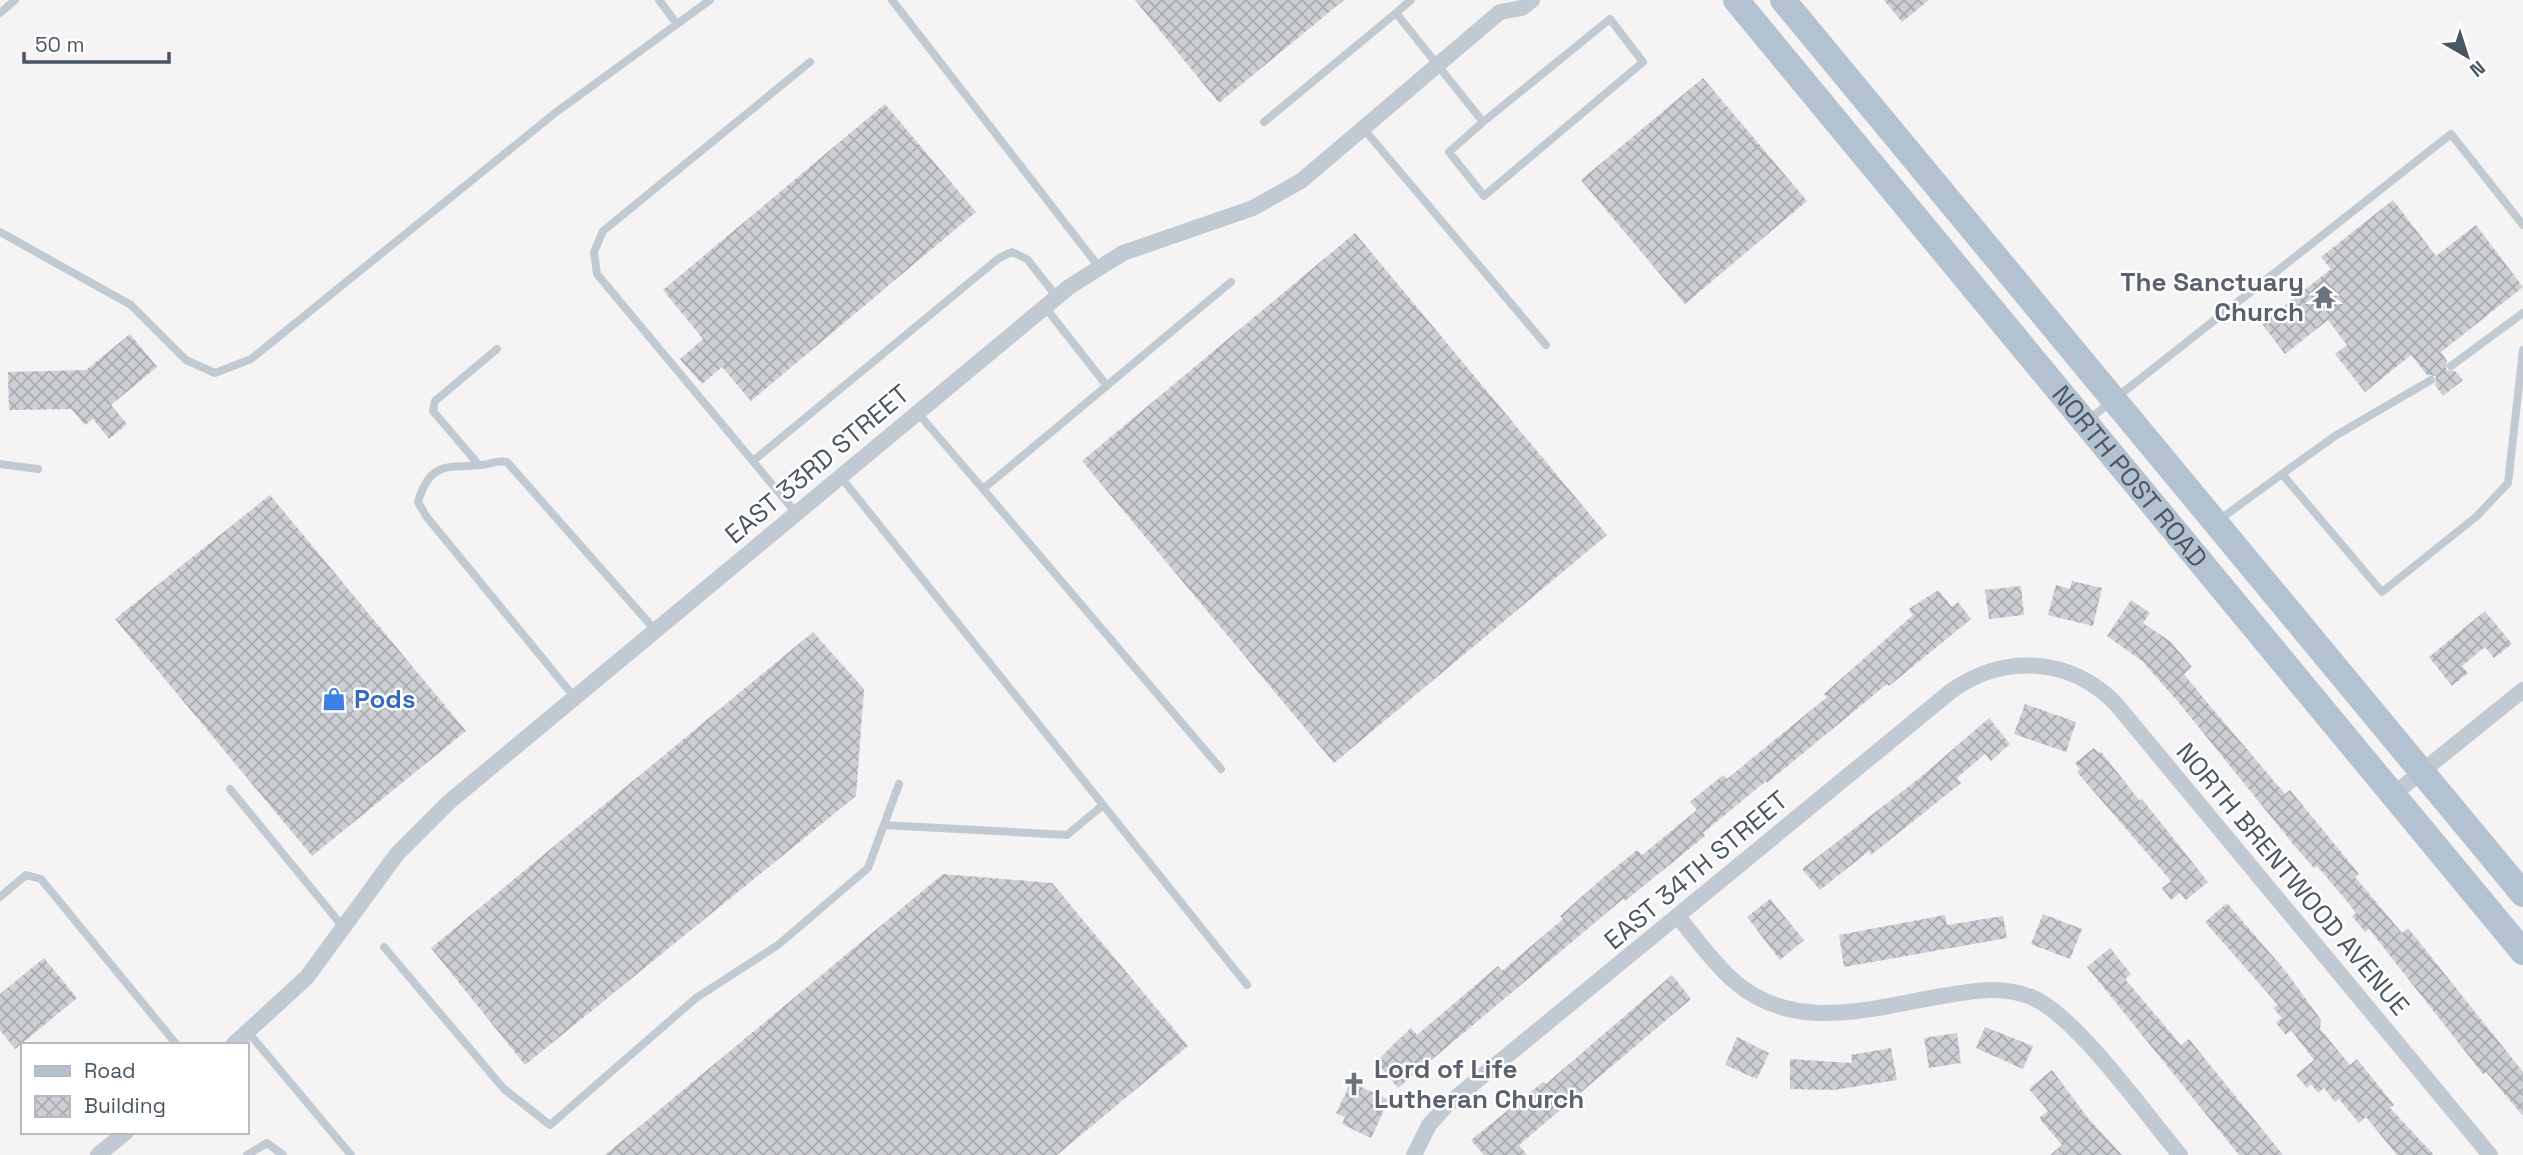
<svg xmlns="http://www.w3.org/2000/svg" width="2523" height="1155" viewBox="0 0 2523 1155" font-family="'Space Grotesk',sans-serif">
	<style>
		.building { fill: url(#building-cross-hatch) }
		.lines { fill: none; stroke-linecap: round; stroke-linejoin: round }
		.service { stroke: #c1cad2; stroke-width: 8 }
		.minor { stroke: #c1cad2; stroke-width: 16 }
		.primary { stroke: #b3c2d1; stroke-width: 26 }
		.labels { text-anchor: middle; stroke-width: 5; stroke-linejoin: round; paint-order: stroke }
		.worship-label { font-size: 26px; font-weight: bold; fill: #5b616d; stroke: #fff; text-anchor: end }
		.street-label { font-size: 26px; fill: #4a5661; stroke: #fff }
		.shop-label { font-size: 26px; font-weight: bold; fill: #366cbe; stroke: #fff; text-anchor: start }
	</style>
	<defs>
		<pattern id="building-cross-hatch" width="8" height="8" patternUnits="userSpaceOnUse" patternTransform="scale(1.75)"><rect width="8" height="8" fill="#cdcfd5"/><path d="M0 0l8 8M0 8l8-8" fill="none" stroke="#a8abb0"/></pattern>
	</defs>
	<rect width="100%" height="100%" fill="#f5f3f3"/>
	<!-- building -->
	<path class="building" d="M1135 0H1344L1219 103Z
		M1884 0H1929L1902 22Z
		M1703 78 1807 201 1685 304 1581 180Z
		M885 104 976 212 751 401 722 367 702 384 680 359 703 339 663 290Z
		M2393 200 2436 256 2476 225 2523 287 2441 352 2447 361 2446 370 2455 371 2463 380 2443 396 2435 385 2436 376 2427 375 2411 355 2365 392 2335 354 2347 345 2328 320 2285 354 2262 324 2331 269 2321 257Z
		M1355 233 1607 535 1334 763 1082 461Z
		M130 334 157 367 111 405 127 424 109 439 93 419 85 425 71 409 9 410 8 372 86 370Z
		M270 495 466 731 312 856 115 619Z
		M2072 581 2102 588 2093 626 2048 615 2056 585 2070 589Z
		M2021 586 2024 615 1989 619 1985 590Z
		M1938 590 1952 607 1958 602 1971 619 1889 686 1887 684 1767 783 1766 781 1703 833 1705 836 1625 901 1623 899 1398 1088 1376 1062 1395 1043 1411 1028 1417 1035 1498 966 1502 971 1563 919 1560 916 1605 876 1637 850 1642 855 1697 810 1690 802 1723 775 1727 779 1827 697 1824 694 1913 615 1909 609Z
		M2131 600 2150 613 2143 623 2171 642 2192 667 2184 674 2205 700 2285 794 2290 790 2359 874 2355 877 2402 933 2408 928 2523 1072V1116L2486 1072 2483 1074 2369 929 2365 932 2352 916 2356 913 2346 900 2317 866 2314 868 2293 844 2180 704 2142 661 2107 636Z
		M2485 611 2512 644 2494 658 2485 647 2462 666 2468 673 2452 686 2429 657Z
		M813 632 864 689 856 796 525 1065 431 948Z
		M2025 704 2076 722 2066 752 2014 734Z
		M1989 718 2010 744 1991 761 1985 754 1957 778 1961 783 1871 855 1869 851 1820 890 1802 869 1922 776Z
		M2094 748 2099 753 2101 752 2140 801 2142 799 2208 882 2186 900 2180 893 2171 900 2162 888 2171 881 2077 772 2080 769 2075 763Z
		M943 874 1052 883 1188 1046 1057 1155H605Z
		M1770 899 1804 940 1780 960 1747 917Z
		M2227 903 2287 973 2321 1020 2320 1029 2350 1065 2357 1059 2394 1105 2390 1108 2434 1155H2397L2366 1117 2359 1123 2339 1099 2335 1102 2324 1088 2318 1093 2311 1084 2307 1088 2296 1075 2314 1060 2291 1030 2286 1035 2276 1023 2282 1018 2273 1008 2278 1005 2205 922Z
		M2043 914 2082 929 2070 959 2031 944Z
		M1945 915 1947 925 2003 916 2007 938 1844 967 1839 935Z
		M2110 948 2131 974 2125 979 2181 1045 2189 1039 2283 1155H2239L2087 967Z
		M44 958 77 998 15 1049 0 1030V994Z
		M1672 975 1691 999 1519 1145 1527 1155H1484L1471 1140 1543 1082 1546 1084Z
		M1985 1027 2033 1046 2023 1069 1976 1048Z
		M1957 1033 1961 1063 1929 1068 1924 1038Z
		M1737 1037 1769 1053 1757 1079 1725 1065Z
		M1891 1048 1897 1080 1834 1090 1790 1089V1059L1852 1063 1851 1055Z
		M2052 1070 2088 1118 2122 1155H2050L2062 1145 2039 1118 2048 1111 2029 1089Z
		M1351 1082 1389 1100 1371 1138 1342 1124 1345 1117 1336 1113Z"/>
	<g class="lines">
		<!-- service -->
		<path class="service" d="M659 0 677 24
			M892 0 1099 267
			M1411 0 1396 13 1483 122 1610 19 1643 62 1484 196 1449 152 1483 122
			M0 13 15 0
			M1264 122 1396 13
			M1363 128 1546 345
			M0 232 131 305 186 360 215 373 251 359 555 113 710 0
			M1045 307 1107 386
			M2451 366 2523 313
			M2431 380 2335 436 2282 474 2382 592 2477 516 2508 483 2523 350
			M917 412 983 489
			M2088 420 2451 134 2523 225
			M753 461 999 258 1012 252 1027 259 1057 297
			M0 464 38 469
			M479 465 433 411 435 401 497 349
			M840 476 1247 985
			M796 513 597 274 594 252 603 231 810 62
			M2219 520 2282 474
			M575 698 426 516 418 502C430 461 447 468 481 465 491 464 497 460 507 462L656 631
			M1221 769 983 489 1231 282
			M230 789 343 927
			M884 825 1067 835 1103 805
			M0 897 26 875 41 879 177 1045
			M384 947 504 1089 550 1125 696 998 778 945 868 868 899 784
			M248 1032 351 1155
			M247 1155 267 1143 283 1155"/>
		<!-- minor -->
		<path class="minor" d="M2394 794 2523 690
			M1678 917C1696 938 1713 963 1734 981 1794 1034 1872 1008 1942 996 1973 991 2001 985 2031 997 2075 1014 2147 1116 2180 1155
			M233 1045 307 977 397 854 449 802 1069 287 1123 253 1253 208 1301 181 1500 12 1522 8 1532 0
			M98 1155 126 1132
			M1414 1155 1429 1125 1447 1105 1950 692C2002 653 2071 657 2116 704L2490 1155"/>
		<!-- primary -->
		<g class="primary">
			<path id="s1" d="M1736 0 2523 952"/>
			<path d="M1783 0 2523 894"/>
		</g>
	</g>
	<!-- icons -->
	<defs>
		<g id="temple-bare" transform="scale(1.89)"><path d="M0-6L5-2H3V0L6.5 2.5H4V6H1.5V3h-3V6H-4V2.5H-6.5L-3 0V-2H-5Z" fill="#6b7280" stroke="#fff" stroke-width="2.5" paint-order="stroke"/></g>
		<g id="shop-bare" transform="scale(1.89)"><path d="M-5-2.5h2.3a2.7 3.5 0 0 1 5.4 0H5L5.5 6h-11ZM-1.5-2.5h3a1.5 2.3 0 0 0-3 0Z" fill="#3f7fe0" stroke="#fff" stroke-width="2.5" paint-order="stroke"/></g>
		<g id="church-bare" transform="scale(1.89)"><path d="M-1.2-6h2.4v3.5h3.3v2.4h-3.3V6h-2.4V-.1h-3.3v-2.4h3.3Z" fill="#6b7280" stroke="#fff" stroke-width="2.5" paint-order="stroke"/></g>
	</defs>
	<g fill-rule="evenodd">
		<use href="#temple-bare" x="2324" y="297"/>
		<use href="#shop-bare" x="334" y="699"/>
		<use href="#church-bare" x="1354" y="1084"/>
	</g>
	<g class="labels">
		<!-- worship labels -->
		<g class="worship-label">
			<text x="2304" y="291">The Sanctuary<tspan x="2304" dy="30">Church</tspan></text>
			<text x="1374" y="1078" text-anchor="start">Lord of Life<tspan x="1374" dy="30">Lutheran Church</tspan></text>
		</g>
		<!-- street labels -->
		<g class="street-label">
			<text transform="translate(817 464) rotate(-40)" y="9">EAST 33RD STREET</text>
			<text dy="9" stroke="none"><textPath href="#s1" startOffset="618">NORTH POST ROAD</textPath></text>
			<text transform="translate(1696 870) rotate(-40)" y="9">EAST 34TH STREET</text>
			<text transform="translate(2293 879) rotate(50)" y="9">NORTH BRENTWOOD AVENUE</text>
		</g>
		<!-- shop labels -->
		<g class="shop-label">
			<text x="354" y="708">Pods</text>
		</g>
	</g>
	<!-- legend -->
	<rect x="21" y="1043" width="228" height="91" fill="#ffffff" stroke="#b7bbc0" stroke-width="2"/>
	<rect x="35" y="1066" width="35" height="10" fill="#b3c2d1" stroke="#b7bbc0" stroke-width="2"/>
	<text x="84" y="1078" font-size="21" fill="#4a5661">Road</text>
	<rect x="35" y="1096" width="35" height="21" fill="url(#building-cross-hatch)" stroke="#b7bbc0" stroke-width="2"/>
	<text x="84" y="1113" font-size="21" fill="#4a5661">Building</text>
	<!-- north arrow -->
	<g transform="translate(2467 56) rotate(141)" stroke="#ffffff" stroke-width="5" paint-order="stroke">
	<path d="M0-5L12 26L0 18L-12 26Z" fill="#4a5661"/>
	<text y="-10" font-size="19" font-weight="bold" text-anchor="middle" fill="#4a5661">N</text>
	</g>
	<!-- scale -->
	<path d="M24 52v10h145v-10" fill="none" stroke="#4a5661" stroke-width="3.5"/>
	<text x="35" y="52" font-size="21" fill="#4a5661" stroke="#ffffff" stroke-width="5" paint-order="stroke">50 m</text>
</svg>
